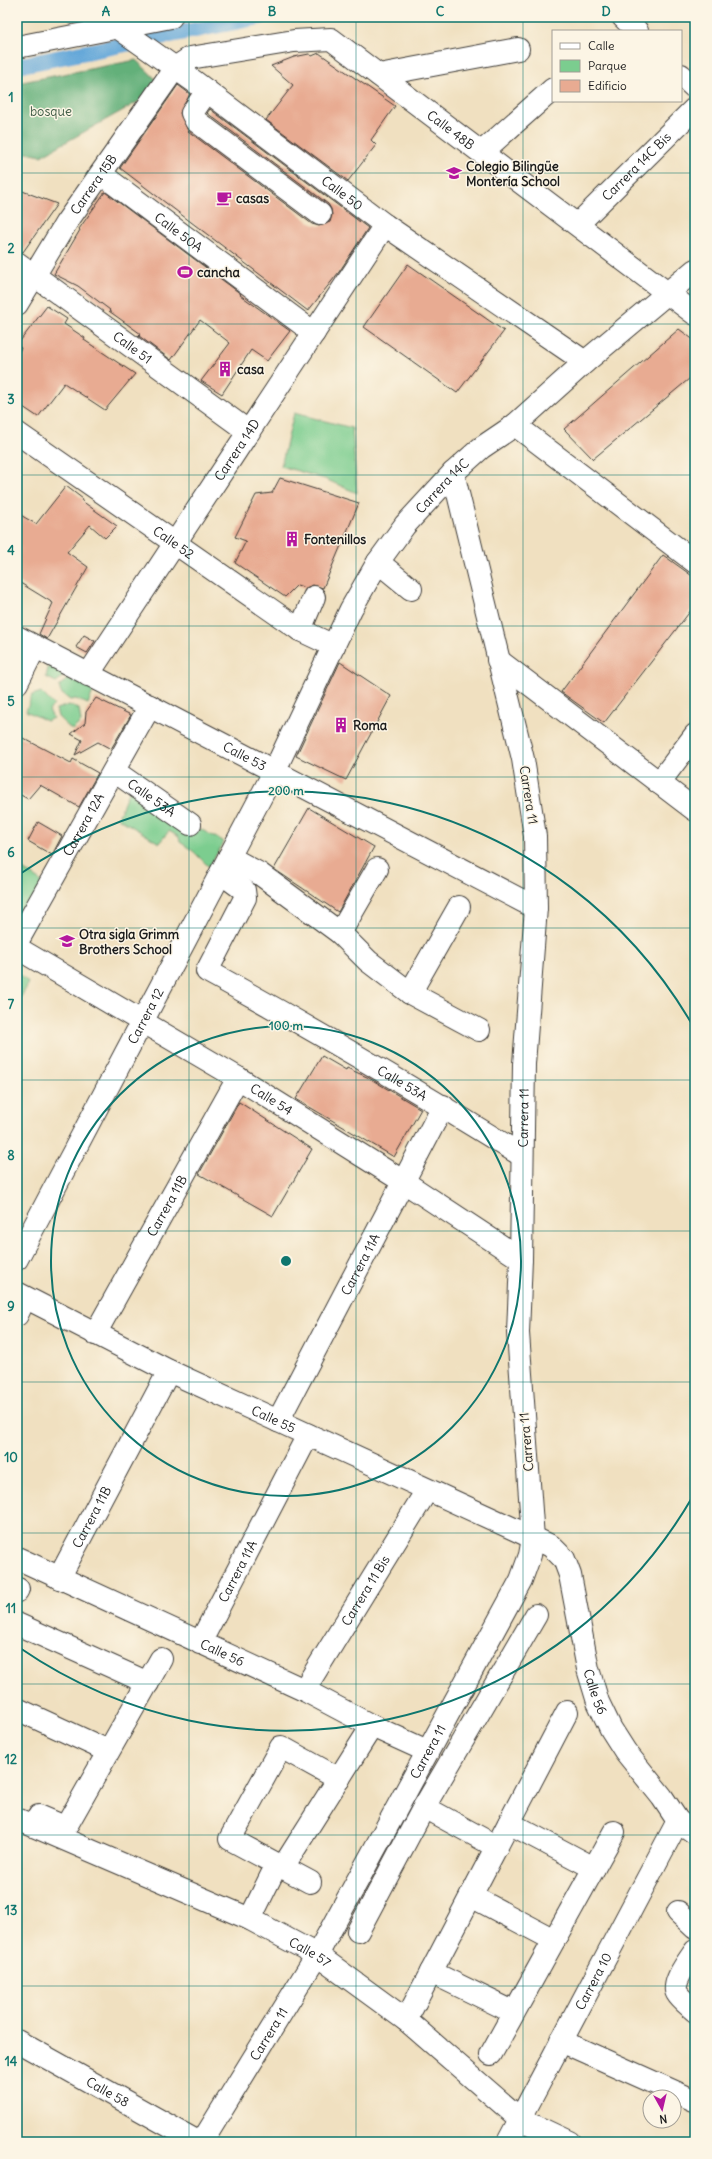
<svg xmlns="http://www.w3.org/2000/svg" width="712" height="2159" viewBox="0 0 712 2159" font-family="Delius,sans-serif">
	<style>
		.green { fill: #7bcd8f; stroke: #4c7456 }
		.forest { fill: #64b07a; stroke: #40664b }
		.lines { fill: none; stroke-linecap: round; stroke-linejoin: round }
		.canal { stroke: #64a7d9; stroke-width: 16 }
		.building { fill: #e8ab92 }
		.minor-casing { stroke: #3c3935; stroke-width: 24 }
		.minor { stroke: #fff; stroke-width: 22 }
		.grid { fill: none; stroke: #0f766e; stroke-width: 1; stroke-opacity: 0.55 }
		.ring { fill: none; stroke: #0f766e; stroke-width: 2 }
		.labels { text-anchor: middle; stroke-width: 3; stroke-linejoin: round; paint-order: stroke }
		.park-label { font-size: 13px; fill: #3d5a44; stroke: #fcf5e5 }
		.street-label { font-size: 13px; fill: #1c1c1c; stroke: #fcf5e5 }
		.poi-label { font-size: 13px; font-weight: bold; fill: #1c1c1c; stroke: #fcf5e5; text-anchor: start }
		.centre { fill: #0f766e; stroke: #fcf5e5; stroke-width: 2 }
		.ring-label { font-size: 12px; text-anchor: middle; font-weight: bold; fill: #0f766e; stroke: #fcf5e5; stroke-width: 3; stroke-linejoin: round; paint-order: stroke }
		.neatline { fill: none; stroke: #0f766e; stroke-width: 1.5 }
		.grid-label { font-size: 13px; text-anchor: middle; font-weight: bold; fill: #0f766e }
	</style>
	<rect width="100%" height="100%" fill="#fcf5e5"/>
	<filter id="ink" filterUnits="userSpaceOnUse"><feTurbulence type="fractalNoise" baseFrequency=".025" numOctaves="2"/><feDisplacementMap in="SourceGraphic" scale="8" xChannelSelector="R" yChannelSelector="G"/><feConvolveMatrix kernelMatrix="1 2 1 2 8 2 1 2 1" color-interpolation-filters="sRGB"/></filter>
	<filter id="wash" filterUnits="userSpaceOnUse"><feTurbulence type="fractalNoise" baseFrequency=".012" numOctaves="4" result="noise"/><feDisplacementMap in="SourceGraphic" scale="16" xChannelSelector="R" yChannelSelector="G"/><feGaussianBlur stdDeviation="0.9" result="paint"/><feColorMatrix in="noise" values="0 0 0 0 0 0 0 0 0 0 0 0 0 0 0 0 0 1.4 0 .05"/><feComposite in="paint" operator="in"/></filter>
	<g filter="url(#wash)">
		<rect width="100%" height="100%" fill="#f0e0c0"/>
		<!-- green -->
		<path class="green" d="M294 413 352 428 357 493 325 479 281 466Z
			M54 666 64 676 56 682 46 677 48 668Z
			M70 677 95 687 88 704 76 699 70 700 61 693 59 686Z
			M41 692 54 705 49 710 53 718 47 721 26 711 32 695Z
			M69 705 79 709 81 722 72 730 58 717 56 709Z
			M129 790 224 842 209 867 193 851 180 842 179 837 169 831 159 843 118 818Z
			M17 865 52 889 17 952V893L19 888 17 887Z
			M17 973 29 983 17 1004Z"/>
		<!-- forest -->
		<path class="forest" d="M136 60 157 80 145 98 41 156 17 151V83Z"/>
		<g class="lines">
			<!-- canal -->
			<path class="canal" d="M17 66 260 17"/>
		</g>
		<g id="blocks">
			<!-- building -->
			<path class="building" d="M319 53 395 106 371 140 376 145 348 181 266 120 293 85 271 66 294 57 309 54 312 56Z
				M178 85 190 94 180 113 188 131 312 224 319 226 330 222 332 215 331 209 328 204 207 113 210 109 368 228 339 272 308 311 120 168Z
				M17 189 57 204 23 252 17 251Z
				M105 192 241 294 240 295 290 331 267 361 251 350 222 394 201 381 230 343 200 320 171 360 139 336 141 334 109 311 110 310 78 286 54 274 80 230 79 229Z
				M408 264 504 331 457 393 364 327Z
				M47 306 67 319 64 324 85 338 84 340 135 374 105 410 64 383 38 417 17 403V355L21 348 17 345Z
				M679 329 695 341V374L593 459 564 429Z
				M280 478 359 503 323 588 313 585 306 588 297 585 285 597 235 563 246 541 235 537 256 495 272 493Z
				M66 486 83 499 82 501 117 526 105 538 90 525 67 552 88 567 47 639 39 634 53 603 17 581V513L36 524Z
				M663 555 695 578V605L604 723 561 692Z
				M84 635 95 641 87 653 76 647Z
				M340 662 391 696 346 780 296 756Z
				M96 698 131 715 111 749 98 742 75 755 82 740 71 734 85 723 86 712Z
				M17 735 71 763 73 759 98 773 79 807 40 785 28 799 17 793Z
				M309 808 374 847 338 912 274 869Z
				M38 822 62 836 52 855 28 841Z
				M322 1056 346 1070 347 1068 369 1078 421 1109 394 1157 296 1099Z
				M239 1102 312 1149 273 1216 199 1174Z"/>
		</g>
	</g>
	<g filter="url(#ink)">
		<use href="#blocks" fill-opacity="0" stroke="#3c3935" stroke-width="1"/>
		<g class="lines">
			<!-- minor casing -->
			<g class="minor-casing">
				<g id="minor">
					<path id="s1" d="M103 17 195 82 385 225 585 362"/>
					<path d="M623 17 637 31"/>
					<path d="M17 47 171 17"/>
					<path d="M379 75 518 49"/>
					<path d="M681 75 695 88"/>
					<path d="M207 91 192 113 196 121 320 214"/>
					<path d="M482 152 553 89"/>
					<path id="s2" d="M101 174 314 333"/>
					<path id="s3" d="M578 224 695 108"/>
					<path id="s4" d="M17 263 249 432"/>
					<path id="s5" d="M17 304 66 223 175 68 190 58 294 41 331 39 695 314"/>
					<path d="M515 425 695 562"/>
					<path id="s6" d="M17 433 300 630 334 646"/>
					<path d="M378 562 411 589"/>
					<path d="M300 630 314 597"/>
					<path id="s7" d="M17 637 536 908"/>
					<path d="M498 660 695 810"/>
					<path id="s8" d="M88 675 385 225"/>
					<path d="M17 683 35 647"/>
					<path id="s9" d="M114 771 190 824"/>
					<path d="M659 783 695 735"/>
					<path d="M229 857 260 874 340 933 368 961 410 993 479 1030"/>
					<path id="s10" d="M221 873 244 890 245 898 207 971C313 1029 418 1091 521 1155"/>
					<path d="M340 933 377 869"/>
					<path id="s11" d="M17 942 150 706"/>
					<path id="s12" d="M17 948 238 1078 404 1182 521 1259"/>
					<path d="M410 993 459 907"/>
					<path id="s13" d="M17 1259 274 772 351 609 378 562 405 525 453 473 481 448 515 425 585 362 695 270"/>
					<path id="s14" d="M17 1293 169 1371 551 1546 564 1559 570 1575 588 1669 598 1702 611 1729 625 1751 662 1797 678 1821 695 1833"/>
					<path d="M17 1315 25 1298"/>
					<path id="s15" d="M95 1334 238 1078"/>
					<path id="s16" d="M278 1421 443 1106"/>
					<path id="s17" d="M17 1558 304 1690 372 1726 427 1751"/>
					<path id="s18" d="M59 1578 169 1371"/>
					<path d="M17 1591 18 1589"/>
					<path d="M17 1624 148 1683"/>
					<path id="s19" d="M200 1643 308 1435"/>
					<path id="s20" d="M304 1690 427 1490"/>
					<path d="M17 1709 108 1751"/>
					<path d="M424 1807 497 1847"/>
					<path d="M39 1816 60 1825 68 1823 161 1659"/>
					<path id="s21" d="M17 1819 250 1919 317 1955 406 2020 520 2119 569 2142"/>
					<path d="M509 1823 594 1868"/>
					<path d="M283 1867 372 1726"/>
					<path d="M310 1882 230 1839 281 1747 339 1779"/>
					<path d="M471 1896 554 1940"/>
					<path d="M678 1912 695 1928"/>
					<path d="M250 1919 277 1864"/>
					<path d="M358 1931 424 1807 536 1615"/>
					<path d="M695 1951C689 1960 671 1983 677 1993 681 2000 690 2006 695 2011"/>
					<path d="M431 1972 513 2012"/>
					<path d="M406 2020 567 1712"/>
					<path id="s22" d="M17 2041 198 2142"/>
					<path d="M561 2041 693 2100"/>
					<path d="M491 2054 614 1832"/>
					<path id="s23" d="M202 2142 317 1955 521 1580 530 1555 533 1538 518 1333 521 1259 524 1064 536 908 535 836 523 759 453 473"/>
					<path id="s24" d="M508 2142 678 1821"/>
				</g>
			</g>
			<!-- minor -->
			<use href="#minor" class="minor"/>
		</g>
	</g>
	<!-- grid -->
	<path class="grid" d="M189 17V2142M356 17V2142M523 17V2142M17 173H695M17 324H695M17 475H695M17 626H695M17 777H695M17 928H695M17 1080H695M17 1231H695M17 1382H695M17 1533H695M17 1684H695M17 1835H695M17 1986H695"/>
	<!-- distance rings -->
	<g class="ring">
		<circle cx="286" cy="1261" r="235"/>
		<path d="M693 1496A470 470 0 0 1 20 1648M20 874A470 470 0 0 1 693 1026"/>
	</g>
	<!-- icons -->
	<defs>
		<g id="school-bare" transform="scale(1.2)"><path d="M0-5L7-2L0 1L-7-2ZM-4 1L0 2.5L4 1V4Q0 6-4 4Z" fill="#b5179e" stroke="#fcf5e5" stroke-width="2.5" paint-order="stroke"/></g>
		<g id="cafe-bare" transform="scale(1.2)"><path d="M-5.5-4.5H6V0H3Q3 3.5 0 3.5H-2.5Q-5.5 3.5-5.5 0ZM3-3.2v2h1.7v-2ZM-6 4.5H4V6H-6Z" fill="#b5179e" stroke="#fcf5e5" stroke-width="2.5" paint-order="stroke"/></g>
		<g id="stadium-bare" transform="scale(1.2)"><path d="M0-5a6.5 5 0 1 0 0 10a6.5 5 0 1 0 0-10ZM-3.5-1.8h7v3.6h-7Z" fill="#b5179e" stroke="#fcf5e5" stroke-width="2.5" paint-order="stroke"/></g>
		<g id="building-bare" transform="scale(1.2)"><path d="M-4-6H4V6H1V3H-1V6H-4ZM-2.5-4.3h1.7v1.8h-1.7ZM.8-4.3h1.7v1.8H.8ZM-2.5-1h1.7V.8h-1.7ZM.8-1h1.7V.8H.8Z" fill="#b5179e" stroke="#fcf5e5" stroke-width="2.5" paint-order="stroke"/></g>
	</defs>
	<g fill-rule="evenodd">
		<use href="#school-bare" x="454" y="173"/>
		<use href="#cafe-bare" x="224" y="198"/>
		<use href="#stadium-bare" x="185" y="272"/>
		<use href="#building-bare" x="225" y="369"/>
		<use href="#building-bare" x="292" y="539"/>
		<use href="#building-bare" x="341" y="725"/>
		<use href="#school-bare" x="67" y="941"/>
	</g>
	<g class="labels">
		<!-- park labels -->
		<g class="park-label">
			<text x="51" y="116">bosque</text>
		</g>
		<!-- street labels -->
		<g class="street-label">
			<text dy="5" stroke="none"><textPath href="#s5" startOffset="595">Calle 48B</textPath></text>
			<text dy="5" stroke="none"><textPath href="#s3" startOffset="82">Carrera 14C Bis</textPath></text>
			<text dy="5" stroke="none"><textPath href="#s5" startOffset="142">Carrera 15B</textPath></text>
			<text dy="5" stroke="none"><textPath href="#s1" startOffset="297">Calle 50</textPath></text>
			<text dy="5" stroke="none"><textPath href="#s2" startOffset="97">Calle 50A</textPath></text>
			<text dy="5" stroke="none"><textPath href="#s4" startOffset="143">Calle 51</textPath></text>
			<text dy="5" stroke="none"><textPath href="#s8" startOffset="270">Carrera 14D</textPath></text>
			<text dy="5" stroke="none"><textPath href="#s13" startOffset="885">Carrera 14C</textPath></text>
			<text dy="5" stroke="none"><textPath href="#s6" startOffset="191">Calle 52</textPath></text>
			<text dy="5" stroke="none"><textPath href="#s7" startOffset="257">Calle 53</textPath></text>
			<text transform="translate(529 795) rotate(81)" y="5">Carrera 11</text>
			<text dy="5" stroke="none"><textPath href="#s9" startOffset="46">Calle 53A</textPath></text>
			<text dy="5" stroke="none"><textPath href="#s11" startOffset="135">Carrera 12A</textPath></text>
			<text dy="5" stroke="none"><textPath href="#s13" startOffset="275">Carrera 12</textPath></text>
			<text dy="5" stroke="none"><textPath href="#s10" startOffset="344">Calle 53A</textPath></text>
			<text dy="5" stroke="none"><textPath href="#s12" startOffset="296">Calle 54</textPath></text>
			<text dy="5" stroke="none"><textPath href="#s23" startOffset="1111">Carrera 11</textPath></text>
			<text dy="5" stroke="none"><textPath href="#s15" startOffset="147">Carrera 11B</textPath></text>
			<text dy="5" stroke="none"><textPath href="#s16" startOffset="177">Carrera 11A</textPath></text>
			<text dy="5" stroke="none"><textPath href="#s14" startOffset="286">Calle 55</textPath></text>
			<text transform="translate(526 1442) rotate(-95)" y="5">Carrera 11</text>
			<text dy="5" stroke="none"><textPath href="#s18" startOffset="69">Carrera 11B</textPath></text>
			<text dy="5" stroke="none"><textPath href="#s19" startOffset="81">Carrera 11A</textPath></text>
			<text dy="5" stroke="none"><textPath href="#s20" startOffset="117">Carrera 11 Bis</textPath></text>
			<text dy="5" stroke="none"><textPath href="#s17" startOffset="226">Calle 56</textPath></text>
			<text dy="5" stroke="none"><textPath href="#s14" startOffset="746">Calle 56</textPath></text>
			<text dy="5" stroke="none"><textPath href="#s23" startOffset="451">Carrera 11</textPath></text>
			<text dy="5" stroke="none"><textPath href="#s21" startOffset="322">Calle 57</textPath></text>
			<text dy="5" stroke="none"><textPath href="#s24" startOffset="182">Carrera 10</textPath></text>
			<text dy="5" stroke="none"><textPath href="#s23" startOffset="127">Carrera 11</textPath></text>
			<text dy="5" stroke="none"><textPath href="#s22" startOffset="104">Calle 58</textPath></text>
		</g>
		<!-- poi labels -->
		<g class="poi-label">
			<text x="466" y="171">Colegio Bilingüe<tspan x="466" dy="15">Montería School</tspan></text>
			<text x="236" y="203">casas</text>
			<text x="197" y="277">cancha</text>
			<text x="237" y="374">casa</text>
			<text x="304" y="544">Fontenillos</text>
			<text x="353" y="730">Roma</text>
			<text x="79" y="939">Otra sigla Grimm<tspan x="79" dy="15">Brothers School</tspan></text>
		</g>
	</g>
	<circle cx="286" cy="1261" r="6" class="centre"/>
	<g class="ring-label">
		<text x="286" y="795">200 m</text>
		<text x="286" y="1030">100 m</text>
	</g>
	<!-- margin -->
	<rect width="712" height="2159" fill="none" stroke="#fcf5e5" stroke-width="44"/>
	<!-- legend -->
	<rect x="552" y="30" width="130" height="72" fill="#fcf5e5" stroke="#a29e95"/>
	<rect x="560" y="43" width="20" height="6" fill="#ffffff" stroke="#a29e95"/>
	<text x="588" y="50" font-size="12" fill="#1c1c1c">Calle</text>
	<rect x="560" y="60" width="20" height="12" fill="#7bcd8f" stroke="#a29e95"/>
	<text x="588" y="70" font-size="12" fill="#1c1c1c">Parque</text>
	<rect x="560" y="80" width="20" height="12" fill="#e8ab92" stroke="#a29e95"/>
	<text x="588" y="90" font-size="12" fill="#1c1c1c">Edificio</text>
	<!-- north arrow -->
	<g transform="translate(662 2109) rotate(172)"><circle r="19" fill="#fcf5e5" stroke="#a29e95"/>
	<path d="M0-3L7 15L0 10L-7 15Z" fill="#b5179e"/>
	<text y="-6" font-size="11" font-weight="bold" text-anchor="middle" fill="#1c1c1c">N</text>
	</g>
	<rect x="22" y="22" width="668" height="2115" class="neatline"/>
	<g class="grid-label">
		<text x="106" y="16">A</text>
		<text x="272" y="16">B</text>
		<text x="440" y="16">C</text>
		<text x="606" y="16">D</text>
		<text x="11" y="102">1</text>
		<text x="11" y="253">2</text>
		<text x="11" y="404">3</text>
		<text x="11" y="555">4</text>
		<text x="11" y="706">5</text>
		<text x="11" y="857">6</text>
		<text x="11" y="1009">7</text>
		<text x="11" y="1160">8</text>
		<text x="11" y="1311">9</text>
		<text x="11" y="1462">10</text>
		<text x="11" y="1613">11</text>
		<text x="11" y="1764">12</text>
		<text x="11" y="1915">13</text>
		<text x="11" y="2066">14</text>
	</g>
</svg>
